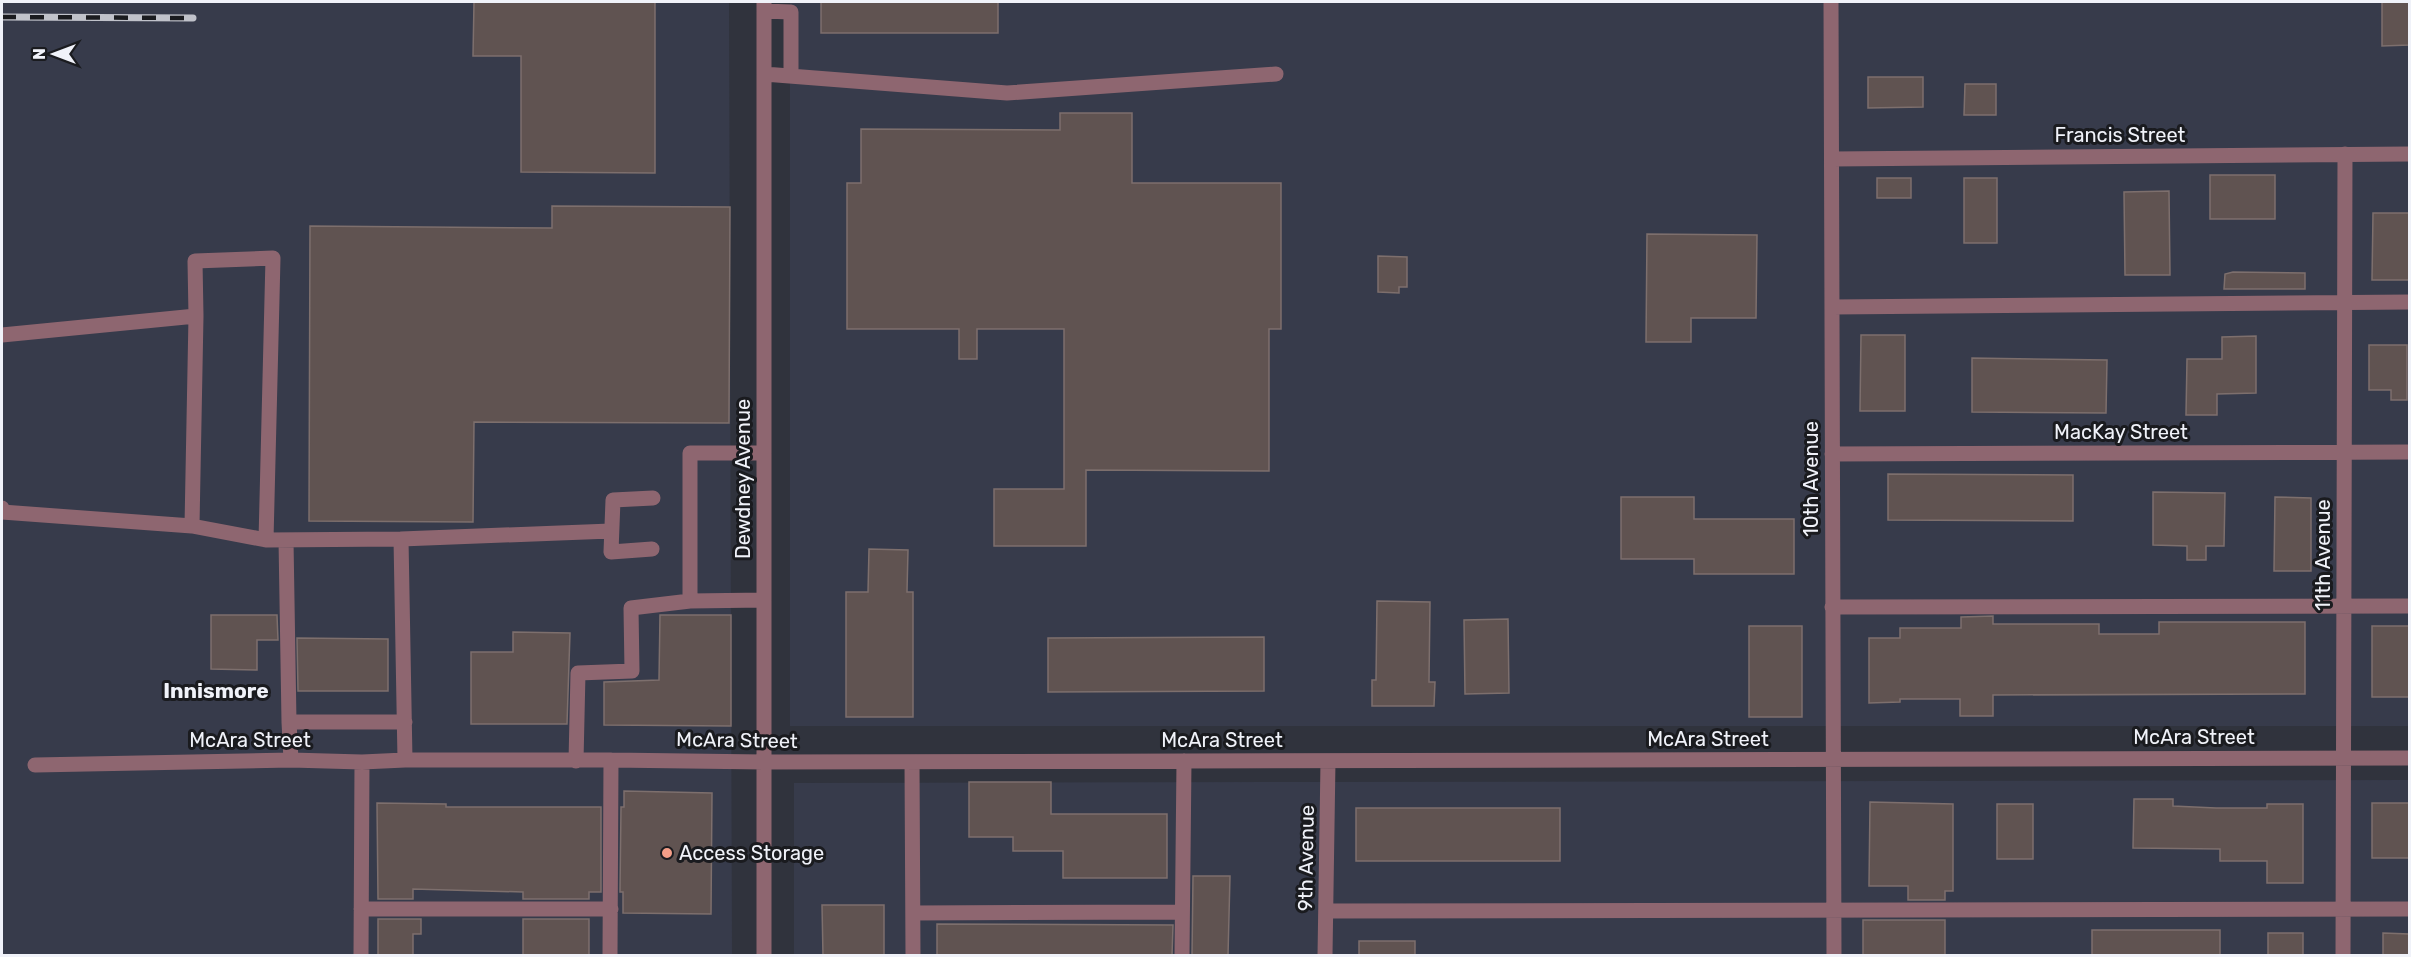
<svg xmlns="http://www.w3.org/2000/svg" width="2411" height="957" viewBox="0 0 2411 957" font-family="Rubik,sans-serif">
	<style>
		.built { fill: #373b4b }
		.building { fill: #605351; stroke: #7d6f6d; stroke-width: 1.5 }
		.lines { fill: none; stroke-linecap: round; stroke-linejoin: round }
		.minor { stroke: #8e6670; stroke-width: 15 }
		.rail-casing { stroke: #c0c2ca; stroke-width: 7 }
		.rail { stroke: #1a1b1f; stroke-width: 4.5; stroke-dasharray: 14; stroke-linecap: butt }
		.poi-dot { fill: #f49e88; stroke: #1a1b1f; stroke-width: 2 }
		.labels { text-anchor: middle; stroke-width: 6; stroke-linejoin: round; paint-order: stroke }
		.street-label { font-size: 20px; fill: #f0f2f9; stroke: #1a1b1f }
		.poi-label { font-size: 20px; fill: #f0f2f9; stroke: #1a1b1f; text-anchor: start }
		.neighbourhood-label { font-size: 21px; font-weight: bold; fill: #f0f2f9; stroke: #1a1b1f }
	</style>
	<rect width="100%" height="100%" fill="#30333d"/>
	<!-- built -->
	<path class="built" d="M2 2H729L732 955 2 956Z
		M790 2H2409V726H790Z
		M2409 780V955L794 956V783Z"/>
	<!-- building -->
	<path class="building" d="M474 2H655V173L521 172V56H473Z
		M821 2H998V33H821Z
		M2382 2H2409V45L2382 46Z
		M1868 77H1923V107L1868 108Z
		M1965 84H1996V115H1964Z
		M1060 113H1132V183H1281V329H1269V471L1086 470V546H994V489H1064V329H977V359H959V329H847V183H861V129L1060 130Z
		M2210 175H2275V219H2210Z
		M1877 178H1911V198H1877Z
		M1964 178H1997V243H1964Z
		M2169 191 2170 275H2125L2124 192Z
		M552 206 730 207 729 423 474 422 473 522 309 521 310 226 552 228Z
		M2373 213H2409V280H2372Z
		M1647 234 1757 235 1756 318H1691V342H1646Z
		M1378 256 1407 257V287H1399V293L1378 292Z
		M2233 272 2305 273V289H2224L2225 274Z
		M1861 335H1905V411H1860Z
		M2256 336V393L2217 394V415H2186L2187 359H2222V337Z
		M2369 345H2407V400H2391V390H2369Z
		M1972 358 2107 360 2106 413 1972 412Z
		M1888 474 2073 475V521L1888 520Z
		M2153 492 2225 493 2224 546H2206V560H2187V546L2153 545Z
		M1621 497H1694V519H1794V574H1694V559H1621Z
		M2275 497 2311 498V571H2274Z
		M869 549 908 550 907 592H913V717H846V592H868Z
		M1377 601 1430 602 1429 682H1435L1434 706H1372V680H1376Z
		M211 615H277L278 640H257V670L211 669Z
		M660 615H731V726L604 725V682L659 680Z
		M1993 616V624H2099V634H2159V622H2305V694L1993 695V716H1960V699H1900V702L1869 703V638H1900V628H1961V617Z
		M1508 619 1509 693 1465 694 1464 620Z
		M1749 626H1802V717H1749Z
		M2372 626H2409V697H2372Z
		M513 632 570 633 567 724H471V652H513Z
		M1264 637V691L1048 692V638Z
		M297 638 388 639V691H298Z
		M969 782H1051V814H1167V878H1063V851H1013V837H969Z
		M624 791 712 793 711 914 623 913V892H620L621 807H624Z
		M2134 799H2173V806L2216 808H2267V804H2303V883H2267V861H2220V849L2133 848Z
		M1870 802 1953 804V891H1945V900H1908V886H1869Z
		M377 803 446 804V807H601V892H589V899H523V892L413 889V899H378Z
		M2372 803H2409V858H2372Z
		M1997 804H2033V859H1997Z
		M1356 808H1560V861H1356Z
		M1193 876H1230L1228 956H1192Z
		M822 905H884V956H823Z
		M378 919H421V934H413V956H378Z
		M523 919H589V956H523Z
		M1863 920H1945V956H1863Z
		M937 924 1173 925 1172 956H937Z
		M2092 930H2220V956H2092Z
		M2268 933H2303V956H2268Z
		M2383 933 2409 934V956H2383Z
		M1359 941H1415V956H1359Z"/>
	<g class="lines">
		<!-- minor -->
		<path class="minor" d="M764 2V956
			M1831 2 1834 956
			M764 11 791 12V76
			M764 74 1007 93 1276 74
			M1832 159 2410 154
			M1832 307 2410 302
			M2 335 196 316 195 261 273 258 266 540
			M764 453H690V601L764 600
			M1832 454 2410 452
			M2 508V512L192 526 266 540 401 539
			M192 526 196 316
			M286 540 289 722
			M652 549 611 552 613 500 653 498
			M1832 607 2410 606
			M291 760 289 722H405
			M405 760 401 539 611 531
			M576 761 578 673 632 671 631 608 690 601
			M912 762 913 956
			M35 765 291 760 362 762 405 760H611L764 762 2410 758
			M361 909H611
			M1326 911 2410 909
			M913 913 1182 912
			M361 956 362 762
			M610 956 611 760
			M1182 956 1184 761
			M1325 956 1328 761
			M2343 956 2345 154"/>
		<!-- rail casing -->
		<g class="rail-casing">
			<path id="rail" d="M2 17 193 18"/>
		</g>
		<!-- rail -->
		<use href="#rail" class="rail"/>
	</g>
	<!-- markers -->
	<circle class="poi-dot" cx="667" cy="853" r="6"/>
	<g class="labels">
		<!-- street labels -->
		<g class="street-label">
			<text x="2120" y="142">Francis Street</text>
			<text x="2121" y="439">MacKay Street</text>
			<text transform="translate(743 479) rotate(-90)" y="7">Dewdney Avenue</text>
			<text transform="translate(1811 479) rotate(-90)" y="7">10th Avenue</text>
			<text transform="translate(2323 555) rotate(-90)" y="7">11th Avenue</text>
			<text x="2194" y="744">McAra Street</text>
			<text x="1708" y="746">McAra Street</text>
			<text x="250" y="747">McAra Street</text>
			<text transform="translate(737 740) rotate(1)" y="7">McAra Street</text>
			<text x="1222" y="747">McAra Street</text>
			<text transform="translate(1306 858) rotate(-89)" y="7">9th Avenue</text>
		</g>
		<!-- poi labels -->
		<g class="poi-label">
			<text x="679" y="860">Access Storage</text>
		</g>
		<!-- neighbourhood labels -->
		<g class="neighbourhood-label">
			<text x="216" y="698">Innismore</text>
		</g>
	</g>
	<!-- border -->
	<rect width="2411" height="957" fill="none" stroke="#f0f2f9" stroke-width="6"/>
	<!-- north arrow -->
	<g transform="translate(54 54) rotate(270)" stroke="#1a1b1f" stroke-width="4.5" paint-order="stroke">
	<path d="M0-4.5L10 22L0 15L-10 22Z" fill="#f0f2f9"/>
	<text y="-9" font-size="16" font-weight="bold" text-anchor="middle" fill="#f0f2f9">N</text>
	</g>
</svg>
